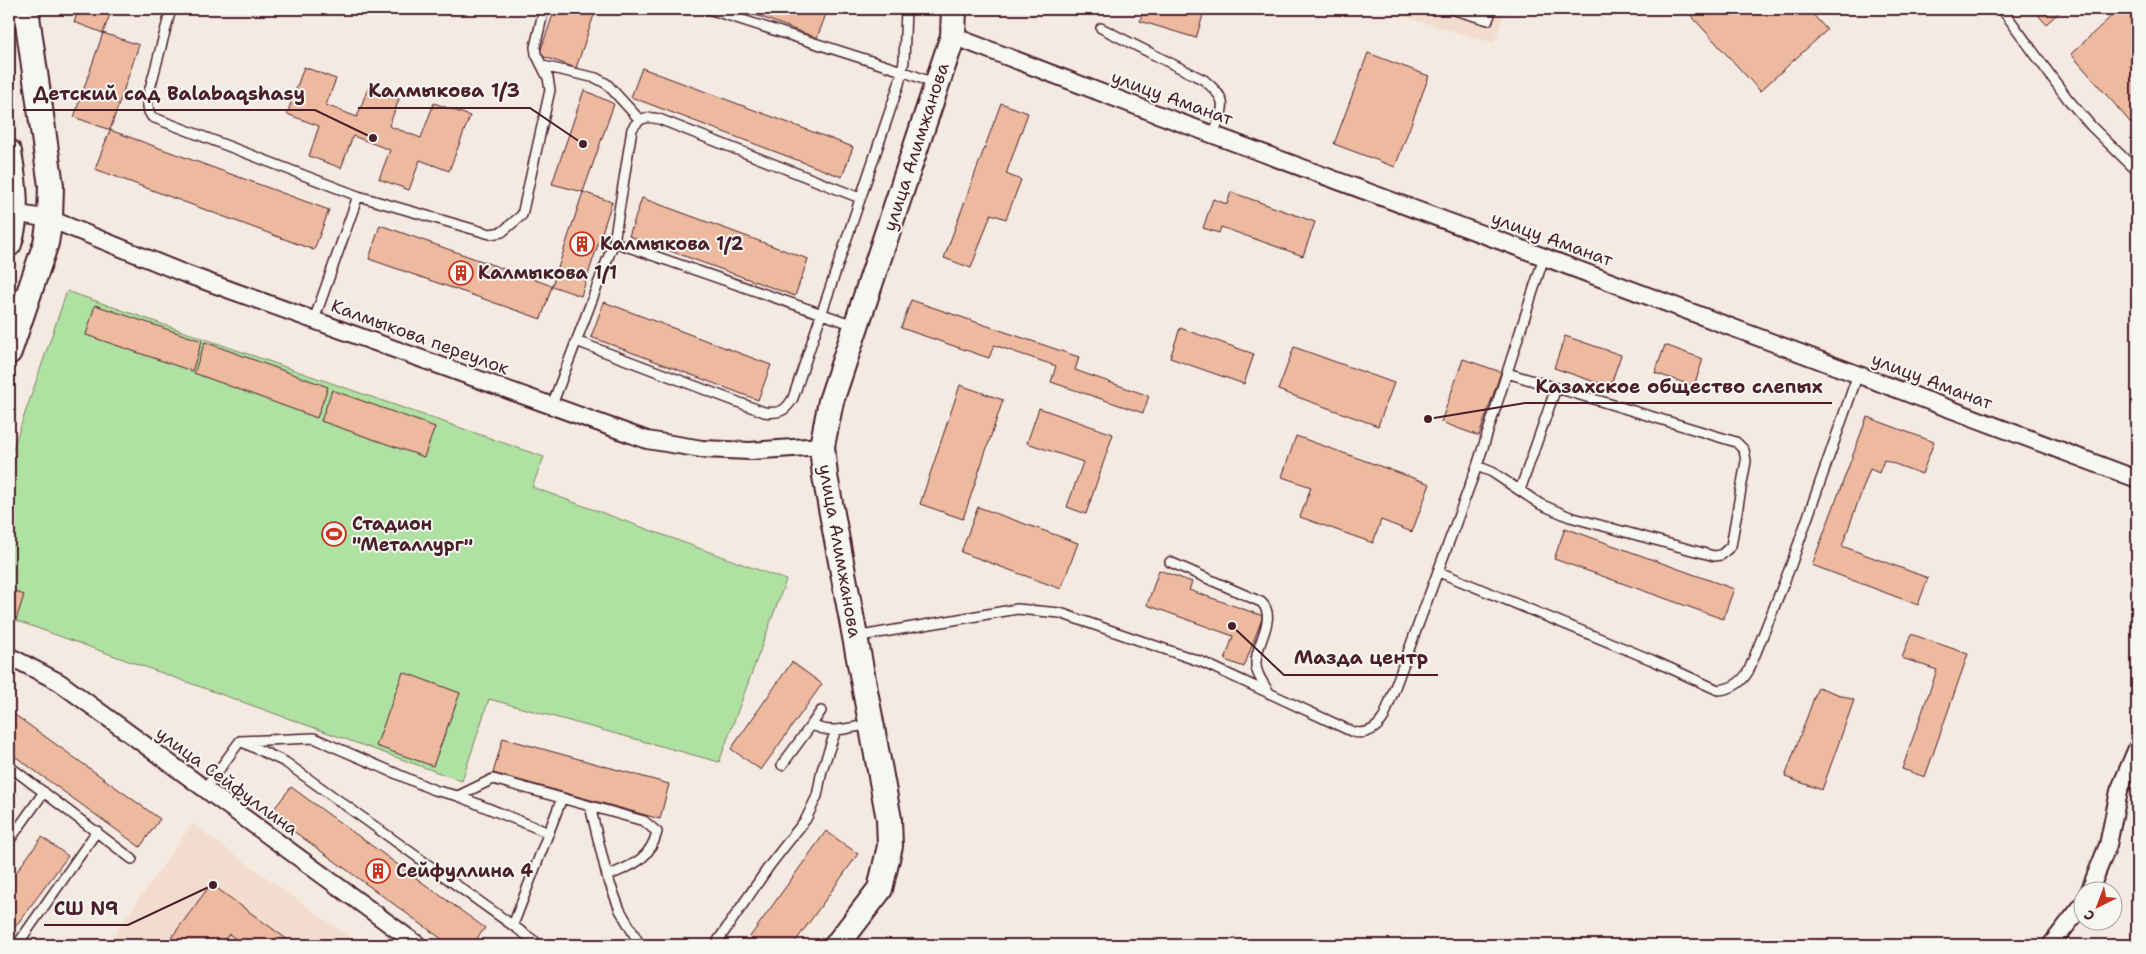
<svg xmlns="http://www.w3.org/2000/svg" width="2146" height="954" viewBox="0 0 2146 954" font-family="'Shantell Sans',sans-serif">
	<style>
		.built { fill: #f2dccd }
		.green { fill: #afe1a2; stroke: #7c8066 }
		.building { fill: #edba9f; stroke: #4a1f2b }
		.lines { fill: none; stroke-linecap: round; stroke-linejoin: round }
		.lane-casing { stroke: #4a1f2b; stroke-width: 12 }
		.street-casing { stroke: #4a1f2b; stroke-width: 20 }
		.secondary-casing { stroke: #4a1f2b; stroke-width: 28 }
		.lane { stroke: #f6f6f2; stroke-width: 9 }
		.street { stroke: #f6f6f2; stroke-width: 16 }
		.secondary { stroke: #f6f6f2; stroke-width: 24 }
		.labels { text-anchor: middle; stroke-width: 4; stroke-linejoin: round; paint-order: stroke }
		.street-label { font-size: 18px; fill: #4a1f2b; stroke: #f6f6f2 }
		.poi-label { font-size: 18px; font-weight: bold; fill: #4a1f2b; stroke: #f6f6f2; text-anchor: start }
		.leader { fill: none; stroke: #4a1f2b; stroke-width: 2 }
		.callout-dot { fill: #4a1f2b; stroke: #f6f6f2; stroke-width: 2 }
		.callout-label { font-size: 19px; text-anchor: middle; font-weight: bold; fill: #4a1f2b; stroke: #f6f6f2; stroke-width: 4; stroke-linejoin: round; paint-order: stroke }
	</style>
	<rect width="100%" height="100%" fill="#f4eae1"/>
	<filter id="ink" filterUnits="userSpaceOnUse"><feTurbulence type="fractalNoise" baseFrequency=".02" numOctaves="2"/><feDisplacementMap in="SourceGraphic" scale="10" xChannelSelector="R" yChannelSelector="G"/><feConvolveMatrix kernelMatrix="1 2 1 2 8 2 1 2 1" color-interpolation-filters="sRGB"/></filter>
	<g filter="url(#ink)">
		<!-- built -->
		<path class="built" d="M1378 9H1506L1494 43Z
			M192 824 360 945H107Z"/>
		<!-- green -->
		<path class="green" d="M67 291 544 457 532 487 786 580 719 762 489 699 462 781 9 618V460Z"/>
		<!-- building -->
		<path class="building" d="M79 9H112L103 33 74 22Z
			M555 9H596L576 68 539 55Z
			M740 9H828L817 38Z
			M1144 9H1205L1196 38 1140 21Z
			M1685 9H1808L1827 30 1760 91Z
			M2033 9H2063L2046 24Z
			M2119 9H2137V130L2071 54Z
			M103 33 139 45 110 130 74 117Z
			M1368 53 1429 76 1395 167 1334 144Z
			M304 67 336 79 326 105 357 117 368 88 399 99 389 126 421 138 434 103 470 116 449 171 420 160 409 190 379 179 390 150 353 136 341 168 309 156 319 126 287 114Z
			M642 68 853 147 842 177 631 97Z
			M584 90 614 104 583 192 552 184Z
			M1001 103 1028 113 1006 174 1021 180 1006 219 991 214 971 268 944 258Z
			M110 130 329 210 314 250 95 169Z
			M583 192 612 202 581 296 552 286Z
			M1231 192 1315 222 1303 256 1221 227 1219 233 1203 228 1213 199 1227 204Z
			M642 198 808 259 795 296 629 236Z
			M380 225 552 286 541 319 369 259Z
			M911 300 1079 357 1075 370 1149 396 1143 413 1051 382 1056 366 994 345 989 358 901 328Z
			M604 302 771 365 758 400 591 337Z
			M95 305 202 341 192 371 86 335Z
			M1180 328 1254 354 1244 384 1170 358Z
			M1565 336 1621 355 1610 387 1554 368Z
			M205 342 328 387 317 418 194 373Z
			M1665 345 1703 359 1694 386 1655 373Z
			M1294 347 1394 383 1378 426 1278 390Z
			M1463 359 1501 372 1479 436 1441 422Z
			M960 385 1003 400 963 519 920 504Z
			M332 390 435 427 424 457 321 421Z
			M1039 408 1113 434 1086 514 1067 507 1083 462 1027 443Z
			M1867 417 1934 442 1922 474 1884 460 1879 473 1870 469 1842 546 1928 578 1918 605 1812 565Z
			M1296 436 1430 484 1412 532 1381 520 1373 543 1300 517 1311 487 1282 477Z
			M978 507 1078 543 1061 589 961 552Z
			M1565 528 1734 589 1723 619 1554 559Z
			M1159 570 1192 582 1189 590 1263 616 1244 667 1225 660 1233 636 1147 605Z
			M9 589 24 595 16 620 9 618Z
			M1911 634 1968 654 1925 777 1902 769 1937 670 1902 658Z
			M792 662 822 684 761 770 731 749Z
			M403 672 460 693 433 766 376 746Z
			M1818 687 1854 700 1822 790 1785 777Z
			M15 715 160 819 140 847 9 752V724Z
			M503 738 669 784 660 819 493 773Z
			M291 787 485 928 472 945H450L270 814Z
			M826 831 858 854 793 945H744Z
			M42 837 68 856 9 935V882Z
			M211 884 295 945H244L229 934 221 945H166Z"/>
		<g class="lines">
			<!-- lane casing -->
			<g class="lane-casing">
				<path id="lane" d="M171 9 147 100 149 112 152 117 358 196 314 320
					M708 9 902 71 936 84
					M1451 9 1488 20 1492 9
					M2002 9 2067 98 2091 126 2137 171
					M1101 28 1204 80C1230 102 1224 105 1213 135
					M543 66 596 78 607 84 639 119
					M358 196 490 234 502 232 522 215 550 90 548 78 536 54 535 47 544 9
					M614 242 854 325
					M576 341 764 412C779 414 786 411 793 398L899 84 904 61 906 9
					M552 405 614 242 632 129C640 117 646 116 659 119L860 198
					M1477 466 1492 472 1540 504 1570 517 1714 556 1721 555 1731 546 1746 461 1744 450 1736 442 1507 373
					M1520 490 1556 388
					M1170 562 1261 602C1278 617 1256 643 1256 662 1255 673 1264 684 1270 694
					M1439 572 1652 660 1718 690C1732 689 1742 683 1749 670L1791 565 1858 374
					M855 637 1017 609 1060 613 1202 662 1353 732C1366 735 1377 729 1384 717L1477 466 1544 257
					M821 711 812 724C828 736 852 727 871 724
					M240 741 314 738 434 790 458 796 493 779 644 821 657 832C650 860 631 866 607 876L620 910 640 945
					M782 765 812 724
					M9 766 132 859
					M205 789 240 741 285 762 540 945
					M458 796 549 833
					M590 806 607 876
					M9 841 44 792
					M513 925 562 798
					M17 945 97 831
					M715 945 770 865 806 819 817 796 822 770 836 730"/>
			</g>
			<!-- street casing -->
			<g class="street-casing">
				<path id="street" d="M953 36 1157 114 1544 257 2137 479
					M13 213 50 219 183 273 647 440 702 449 750 451 822 446
					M9 656 59 682 418 945
					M2089 892 2108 845 2119 791 2137 748
					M2051 945 2084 903"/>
			</g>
			<!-- secondary casing -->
			<g class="secondary-casing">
				<path id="secondary" d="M9 152C14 181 19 215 9 244
					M9 352 46 243 50 219 51 186 26 9
					M837 945 880 889 890 846 889 819 825 476 822 446 831 401 953 36 954 9"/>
			</g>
			<!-- lane -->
			<use href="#lane" class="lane"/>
			<!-- street -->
			<use href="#street" class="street"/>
			<!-- secondary -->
			<use href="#secondary" class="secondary"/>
		</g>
	</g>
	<!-- icons -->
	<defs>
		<g id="building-ring" transform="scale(1.25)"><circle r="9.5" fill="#f6f6f2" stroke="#c8321e" stroke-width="1.5"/><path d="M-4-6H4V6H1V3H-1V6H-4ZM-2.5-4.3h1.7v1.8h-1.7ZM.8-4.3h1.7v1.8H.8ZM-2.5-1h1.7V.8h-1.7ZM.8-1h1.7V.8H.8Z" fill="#c8321e"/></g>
		<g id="stadium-ring" transform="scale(1.25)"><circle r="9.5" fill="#f6f6f2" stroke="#c8321e" stroke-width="1.5"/><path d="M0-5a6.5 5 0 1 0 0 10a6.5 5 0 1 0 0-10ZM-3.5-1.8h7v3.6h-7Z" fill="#c8321e"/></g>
	</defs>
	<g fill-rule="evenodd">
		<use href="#building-ring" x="582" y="244"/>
		<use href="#building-ring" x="461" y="273"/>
		<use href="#stadium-ring" x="334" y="534"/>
		<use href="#building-ring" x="378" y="871"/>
	</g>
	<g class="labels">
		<!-- street labels -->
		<g class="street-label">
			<text transform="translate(1172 98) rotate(20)" y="6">улицу Аманат</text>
			<text transform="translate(916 147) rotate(-72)" y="6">улица Алимжанова</text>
			<text transform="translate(1552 239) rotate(20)" y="6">улицу Аманат</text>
			<text transform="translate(420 337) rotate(20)" y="6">Калмыкова переулок</text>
			<text transform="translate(1932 381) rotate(21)" y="6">улицу Аманат</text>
			<text transform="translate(840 551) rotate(80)" y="6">улица Алимжанова</text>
			<text transform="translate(227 781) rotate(36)" y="6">улица Сейфуллина</text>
		</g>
		<!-- poi labels -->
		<g class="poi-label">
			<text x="600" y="250">Калмыкова 1/2</text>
			<text x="478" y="279">Калмыкова 1/1</text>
			<text x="352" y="530">Стадион<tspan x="352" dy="21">"Металлург"</tspan></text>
			<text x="396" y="877">Сейфуллина 4</text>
		</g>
	</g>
	<!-- callouts -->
	<path class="leader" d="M583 144L530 108H358M373 138L315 110H23M1428 419L1525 403H1832M1232 626L1284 675H1438M213 885L128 925H44"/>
	<g class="callout-dot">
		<circle cx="583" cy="144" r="5"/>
		<circle cx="373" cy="138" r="5"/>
		<circle cx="1428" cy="419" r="5"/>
		<circle cx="1232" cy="626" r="5"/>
		<circle cx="213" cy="885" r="5"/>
	</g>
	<g class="callout-label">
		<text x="444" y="97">Калмыкова 1/3</text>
		<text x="169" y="100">Детский сад Balabaqshasy</text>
		<text x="1679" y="393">Казахское общество слепых</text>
		<text x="1361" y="664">Мазда центр</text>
		<text x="86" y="915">СШ N9</text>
	</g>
	<!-- margin -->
	<rect width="2146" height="954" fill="none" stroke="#f6f6f2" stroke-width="30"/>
	<rect x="15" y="15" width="2116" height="924" fill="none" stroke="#4a1f2b" stroke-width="2" filter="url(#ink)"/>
	<!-- north arrow -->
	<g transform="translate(2098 906) rotate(222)"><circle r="24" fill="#f6f6f2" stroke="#b1a0a2"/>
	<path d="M0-4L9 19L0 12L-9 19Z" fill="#c8321e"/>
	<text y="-8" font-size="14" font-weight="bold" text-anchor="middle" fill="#4a1f2b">С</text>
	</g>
</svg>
